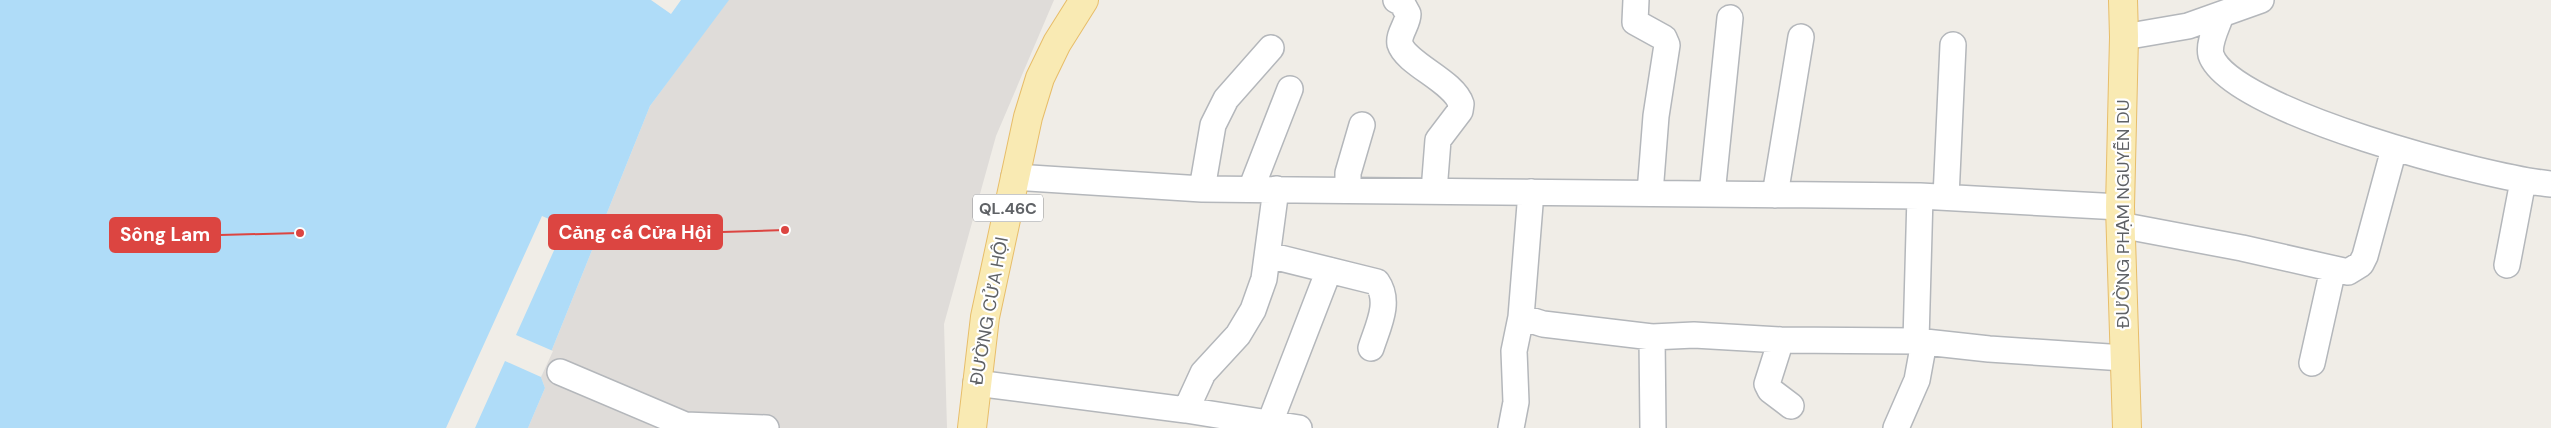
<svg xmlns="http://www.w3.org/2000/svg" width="2551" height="428" viewBox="0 0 2551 428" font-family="'DM Sans',sans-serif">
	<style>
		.industrial { fill: #dfdcd9 }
		.water { fill: #afdcf8 }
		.pier { fill: #f0ede7 }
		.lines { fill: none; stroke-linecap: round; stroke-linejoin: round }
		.minor-casing { stroke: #b4b7bb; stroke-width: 28 }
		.major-casing { stroke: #e7bd69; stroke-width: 30 }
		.minor { stroke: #fff; stroke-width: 25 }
		.major { stroke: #f9eab3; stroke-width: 28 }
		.labels { text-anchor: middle; stroke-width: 4.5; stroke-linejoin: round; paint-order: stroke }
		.shield { fill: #fff; stroke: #8f9194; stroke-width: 1 }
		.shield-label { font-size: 16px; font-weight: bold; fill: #5f6266 }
		.street-label { font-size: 18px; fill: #5f6266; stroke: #fff }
		.leader { fill: none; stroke: #dc4541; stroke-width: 2 }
		.callout-dot { fill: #dc4541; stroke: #fff; stroke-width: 2 }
		.callout { fill: #dc4541; stroke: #dc4541; stroke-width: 2 }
		.callout-label { font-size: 19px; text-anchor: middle; font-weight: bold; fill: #fff }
	</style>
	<rect width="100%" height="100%" fill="#f0ede7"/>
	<!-- industrial -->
	<path class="industrial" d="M728 0H1054L996 136 944 324 947 428H528L545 388 541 377 650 106Z"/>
	<!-- water -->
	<path class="water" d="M0 0H729L650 106 541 377 545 388 528 428H0Z"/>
	<!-- pier -->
	<path class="pier" d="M651 0H681L671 14Z
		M542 216 565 226 516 335 553 351 541 377 505 361 475 428H446Z"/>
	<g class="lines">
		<!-- minor casing -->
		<g class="minor-casing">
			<path id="minor" d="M1396 0 1402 3 1408 14C1408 24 1398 34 1400 44 1406 64 1454 81 1461 104L1460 111 1438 140 1434 191
				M1636 0 1635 22 1664 38 1667 45 1656 116 1650 193
				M2221 15C2217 27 2208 43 2211 55 2229 111 2492 179 2551 184
				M2124 37 2188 26 2261 0
				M1014 177 1202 189 1920 196 2120 207
				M1202 189 1213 125 1226 99 1271 48
				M1251 189 1290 89
				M1348 190V173L1362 125
				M1712 194 1730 18
				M1775 195 1801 37
				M1946 197 1953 45
				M2120 225 2242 248 2348 272 2361 264 2365 256 2394 149
				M1268 255 1377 282C1391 302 1378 326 1371 348
				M2507 265 2523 181
				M1521 317 1543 324 1652 337 1694 335 1781 340 1916 341 1989 349 2124 358
				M1652 337 1653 428
				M1781 340 1767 384 1770 390 1791 406
				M1916 341 1920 196
				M2312 363 2333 269
				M560 372 685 425 766 428
				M976 383 1186 410 1299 428
				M1186 410 1203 373 1238 335 1253 310 1264 279 1276 189
				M1269 425 1329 270
				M1511 428 1516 402 1514 351 1521 317 1531 192
				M1896 428 1917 380 1924 342"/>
		</g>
		<!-- major casing -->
		<g class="major-casing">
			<path id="major" d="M2123 0 2124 37 2120 207 2127 428
				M972 428 985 317 1028 117 1040 78 1057 43 1084 0"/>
		</g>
		<!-- minor -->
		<use href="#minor" class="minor"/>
		<!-- major -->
		<use href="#major" class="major"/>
	</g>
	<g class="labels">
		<!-- shield labels -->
		<rect class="shield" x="973" y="194.5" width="70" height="27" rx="4"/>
		<g class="shield-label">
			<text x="1008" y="214">QL.46C</text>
		</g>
		<!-- street labels -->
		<g class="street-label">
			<text transform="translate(2123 214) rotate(-90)" y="6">ĐƯỜNG PHẠM NGUYỄN DU</text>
			<text transform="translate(989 311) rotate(-80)" y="6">ĐƯỜNG CỬA HỘI</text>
		</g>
	</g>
	<!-- callouts -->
	<path class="leader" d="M785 230L722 232M300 233L220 235"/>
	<g class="callout-dot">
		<circle cx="785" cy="230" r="5"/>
		<circle cx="300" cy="233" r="5"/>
	</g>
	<g class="callout">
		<rect x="549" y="215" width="173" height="34" rx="5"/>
		<rect x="110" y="218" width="110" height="34" rx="5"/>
	</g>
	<g class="callout-label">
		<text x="635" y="239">Cảng cá Cửa Hội</text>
		<text x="165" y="241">Sông Lam</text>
	</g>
</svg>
